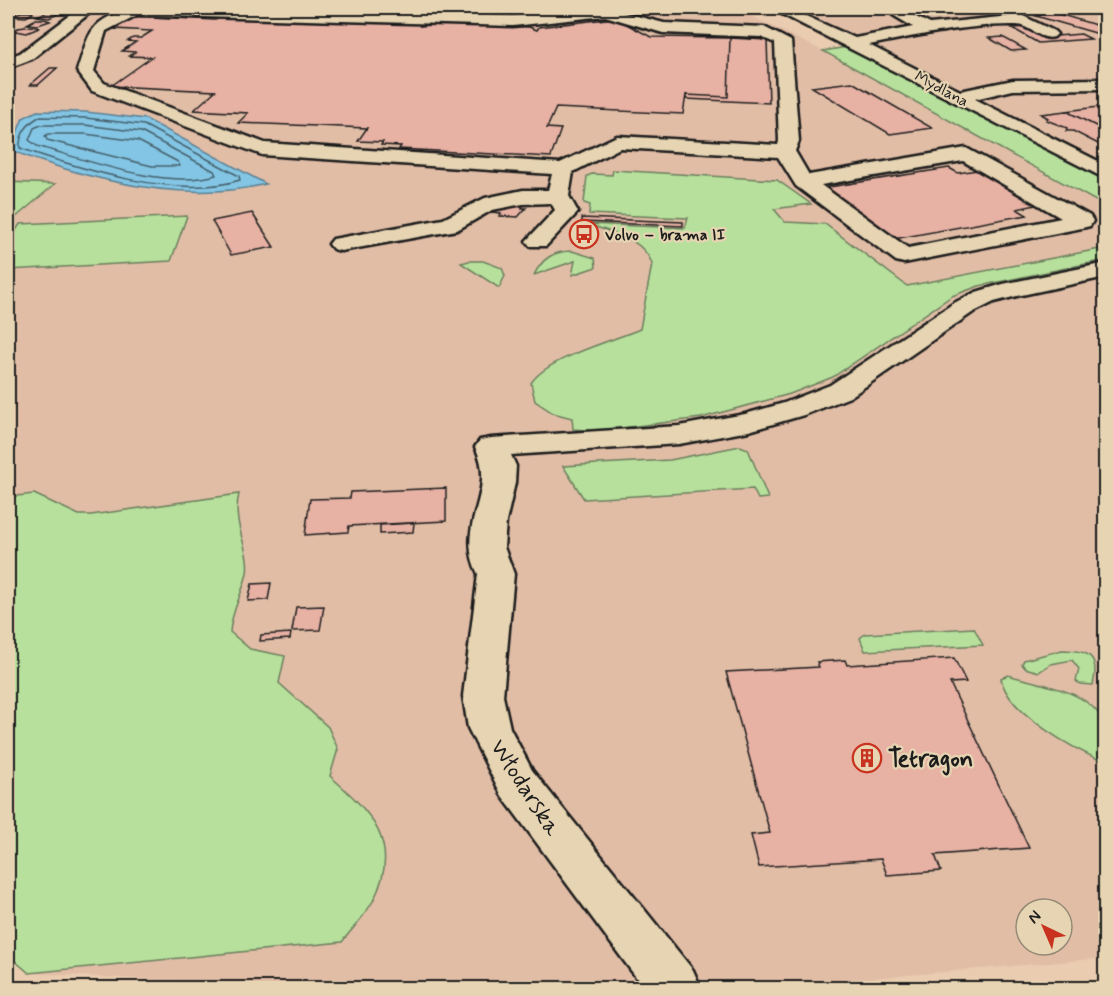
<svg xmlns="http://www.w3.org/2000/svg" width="1113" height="996" viewBox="0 0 1113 996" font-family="Mynerve,sans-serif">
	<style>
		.built { fill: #e1bda6; fill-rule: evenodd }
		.green { fill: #b7e09c; stroke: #6a7e5c; stroke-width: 1.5 }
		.water { fill: #83c5e4; stroke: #5a8194; stroke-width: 1.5 }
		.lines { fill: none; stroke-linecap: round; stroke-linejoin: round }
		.shore { stroke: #45606c; stroke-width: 1.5 }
		.building { fill: #e7b1a4; stroke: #1c1c1c; stroke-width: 1.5 }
		.minor-casing { stroke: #1c1c1c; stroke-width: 5 }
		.minor { fill: #e6d4b2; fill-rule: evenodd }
		.labels { text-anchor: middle; stroke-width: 4.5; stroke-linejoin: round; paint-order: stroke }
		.far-street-label { font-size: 16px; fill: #1c1c1c; stroke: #e6d4b2 }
		.far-poi-label { font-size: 16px; font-weight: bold; fill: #1c1c1c; stroke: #e6d4b2; text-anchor: start }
		.near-poi-label { font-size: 24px; font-weight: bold; fill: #1c1c1c; stroke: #e6d4b2; text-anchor: start }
		.near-street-label { font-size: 24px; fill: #1c1c1c; stroke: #e6d4b2 }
	</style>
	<rect width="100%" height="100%" fill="#eaccb0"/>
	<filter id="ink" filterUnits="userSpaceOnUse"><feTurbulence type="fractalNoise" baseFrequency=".0167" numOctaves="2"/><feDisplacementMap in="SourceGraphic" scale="12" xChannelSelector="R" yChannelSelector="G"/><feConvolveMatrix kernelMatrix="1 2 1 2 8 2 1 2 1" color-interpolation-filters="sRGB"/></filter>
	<g filter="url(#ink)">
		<!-- built -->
		<path class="built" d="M8 8H735L831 55 1105 206V958L756 988H296L29 973 8 955ZM1026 909H1062V945H1026Z
			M797 8H1105V163L881 48Z"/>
		<!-- green -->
		<path class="green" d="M847 47 863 52 1105 180V206L823 51Z
			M613 170 777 180 811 204 774 209 785 222 825 224 907 286 1105 248V260L979 286 952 296 833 377 790 394 701 418 597 431 573 429 572 418 553 413 535 401 531 383C547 358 612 341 640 329L652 264C643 237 611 233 587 224L685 228 688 218 589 214 590 205 584 203 587 176 592 174 612 175Z
			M8 182 55 184 8 224Z
			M187 216 171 261 8 270V243L20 224Z
			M572 251 595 258 596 267 572 275 575 261 534 275C542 259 553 251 572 251Z
			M469 261H483L502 268 505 276 499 288 461 263Z
			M740 446 748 449 768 498 758 499 753 489 584 499 563 466 670 460Z
			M34 494 79 515H91L239 494C231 524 251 550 247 573 243 593 231 611 230 632L250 649 285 656 279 683 328 727 338 749 330 776C371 812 403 844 373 901 365 916 352 929 342 942L29 973 8 955V497Z
			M974 628 983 645 865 651 860 638 865 634Z
			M1062 650C1089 650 1100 656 1093 685L1080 684 1076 681 1079 669 1072 660 1051 664 1039 672 1025 668 1022 664 1024 660Z
			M1008 675C1040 685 1096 690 1106 729 1108 738 1106 752 1105 762 1075 750 1007 713 1001 678Z"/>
		<!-- water -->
		<path class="water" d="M37 111 86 112 146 119 266 184C184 204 88 180 10 150L23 118Z"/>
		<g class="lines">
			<!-- shore -->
			<path class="shore" d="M39 117 86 118 144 125 239 176 240 180C177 200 81 169 20 148 19 134 28 123 39 117Z
				M41 125H85L141 132 214 171 216 175C164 190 88 160 37 146L29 140 34 128Z
				M48 134H85L138 141 178 162 180 166H152L47 140 45 136Z"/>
		</g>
		<!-- building -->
		<path class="building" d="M21 12H31L33 13 26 17 11 16Z
			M47 12H57L60 13 49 18 37 16Z
			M1052 12 1106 28V36L1036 16Z
			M233 15 423 22 420 26 432 25 434 23 529 27 537 30 539 27 615 18 651 37 730 38 728 97 686 95 683 114 556 108 547 128 561 129 551 157 399 149 401 146 381 145 383 142 358 141 367 128 238 123 248 113 194 110 215 91 111 86 152 57 129 56 135 52 122 51 136 42 128 41 133 38H141L152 31 115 29 132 16 215 20Z
			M36 19H44L50 21 38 25 27 24Z
			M33 26 39 28 27 33 15 31 18 28Z
			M1027 27 1044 37 1081 34 1091 39 1038 43 1012 28Z
			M1003 37 1004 38 1026 50 1011 51 989 38Z
			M730 38 767 40 769 103 686 99V95L728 97Z
			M50 68H57L38 85H30Z
			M852 82 932 128 890 134 812 87Z
			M1106 106V131L1066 111Z
			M1066 111 1106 131V148L1073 131H1066L1067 128 1046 120 1048 118 1041 114Z
			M949 168 958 173 977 170 1036 205 1017 209 1027 215 894 239 823 188Z
			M505 204 523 205 522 208H526L518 217 500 216 501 213 492 212 494 206Z
			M252 213 274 247 231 255 212 221Z
			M582 218 683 222V226L582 222Z
			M446 488V521L349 526 348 532 305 535 310 499 350 498 351 492Z
			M414 523 413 532 380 534V525Z
			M271 583 268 600 248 601 252 584Z
			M324 606 320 630 292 631 296 607Z
			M291 633 290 639 260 641 261 635Z
			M954 658 966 682 950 683 1029 848 935 855 941 871 887 875 881 859 759 867 751 835 770 833 726 672 819 667 817 662 845 660 847 665Z"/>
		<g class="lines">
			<!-- minor casing -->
			<g class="minor-casing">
				<path id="minor" d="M80 8H96L32 59 8 68V57L20 53Z
					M131 8 350 10 355 8H372L370 11 513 16 605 8 664 23 764 27 791 41 799 141 795 151 809 175 966 148 1090 216 1093 221 1090 226 1082 228 904 263 896 261 796 186 778 157 620 148 573 172 569 196 578 212 546 246H530L526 241 555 210 551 203 523 204 492 210 457 230 341 251 333 249 329 244 333 239 443 219 485 198 523 190H548L552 174 262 155 92 91 77 71C90 32 88 22 131 8ZM137 15 513 26 605 16 663 33 761 37 775 43 779 141 778 145 617 136 560 163 265 143 104 83 94 71 106 31ZM963 161 1061 218 908 248 821 185Z
					M770 8H788L855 38 913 27 893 15 900 8H923L921 11 910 14 930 24 1021 15 1054 31 1057 34 1054 37C1040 41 1030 25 1016 25 969 24 915 36 869 45L960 91 1013 80 1106 79V89L1013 90 975 99 1106 165V179Z
					M1106 263V277L1017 296 994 302 972 313 850 397 804 415 749 431 679 444 511 455 516 466 515 483 506 522 504 547 514 574 503 696 510 728 532 770 693 970 701 988H644L502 796 468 728 463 696 478 574C453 524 499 493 475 447L480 440 491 438 679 426 745 414 784 403 830 385 954 303 976 292 1003 284Z"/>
			</g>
			<!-- minor -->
			<use href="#minor" class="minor"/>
		</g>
	</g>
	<!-- icons -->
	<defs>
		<g id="bus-ring" transform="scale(1.5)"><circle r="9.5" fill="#e6d4b2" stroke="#c8321e" stroke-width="1.5"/><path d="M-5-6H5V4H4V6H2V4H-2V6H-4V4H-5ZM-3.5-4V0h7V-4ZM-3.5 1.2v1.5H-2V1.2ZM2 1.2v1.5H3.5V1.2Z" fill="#c8321e"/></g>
		<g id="building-ring" transform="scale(1.5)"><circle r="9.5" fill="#e6d4b2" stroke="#c8321e" stroke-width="1.5"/><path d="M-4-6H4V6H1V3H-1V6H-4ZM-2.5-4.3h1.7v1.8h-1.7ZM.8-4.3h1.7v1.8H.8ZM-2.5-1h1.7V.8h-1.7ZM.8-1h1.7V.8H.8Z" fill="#c8321e"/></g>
	</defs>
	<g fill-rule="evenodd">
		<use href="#bus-ring" x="584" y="234"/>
		<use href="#building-ring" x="867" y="758"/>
	</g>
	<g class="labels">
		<!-- far-street labels -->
		<g class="far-street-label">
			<text transform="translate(942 88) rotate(28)" y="6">Mydlana</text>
		</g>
		<!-- far-poi labels -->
		<g class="far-poi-label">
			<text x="605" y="240">Volvo – brama II</text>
		</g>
		<!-- near-poi labels -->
		<g class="near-poi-label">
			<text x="888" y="766">Tetragon</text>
		</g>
		<!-- near-street labels -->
		<g class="near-street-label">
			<text transform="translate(526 787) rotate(57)" y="8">Włodarska</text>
		</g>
	</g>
	<!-- margin -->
	<rect width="1113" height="996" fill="none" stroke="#e6d4b2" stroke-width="30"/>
	<rect x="15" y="15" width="1083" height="966" fill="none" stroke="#1c1c1c" stroke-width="2" filter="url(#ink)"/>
	<!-- north arrow -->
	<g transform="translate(1044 927) rotate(316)"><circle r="28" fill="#e6d4b2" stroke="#958a76" stroke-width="1.5"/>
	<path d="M0-4.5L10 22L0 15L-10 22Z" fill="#c8321e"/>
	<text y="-9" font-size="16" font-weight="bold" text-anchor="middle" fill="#1c1c1c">N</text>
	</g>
</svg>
